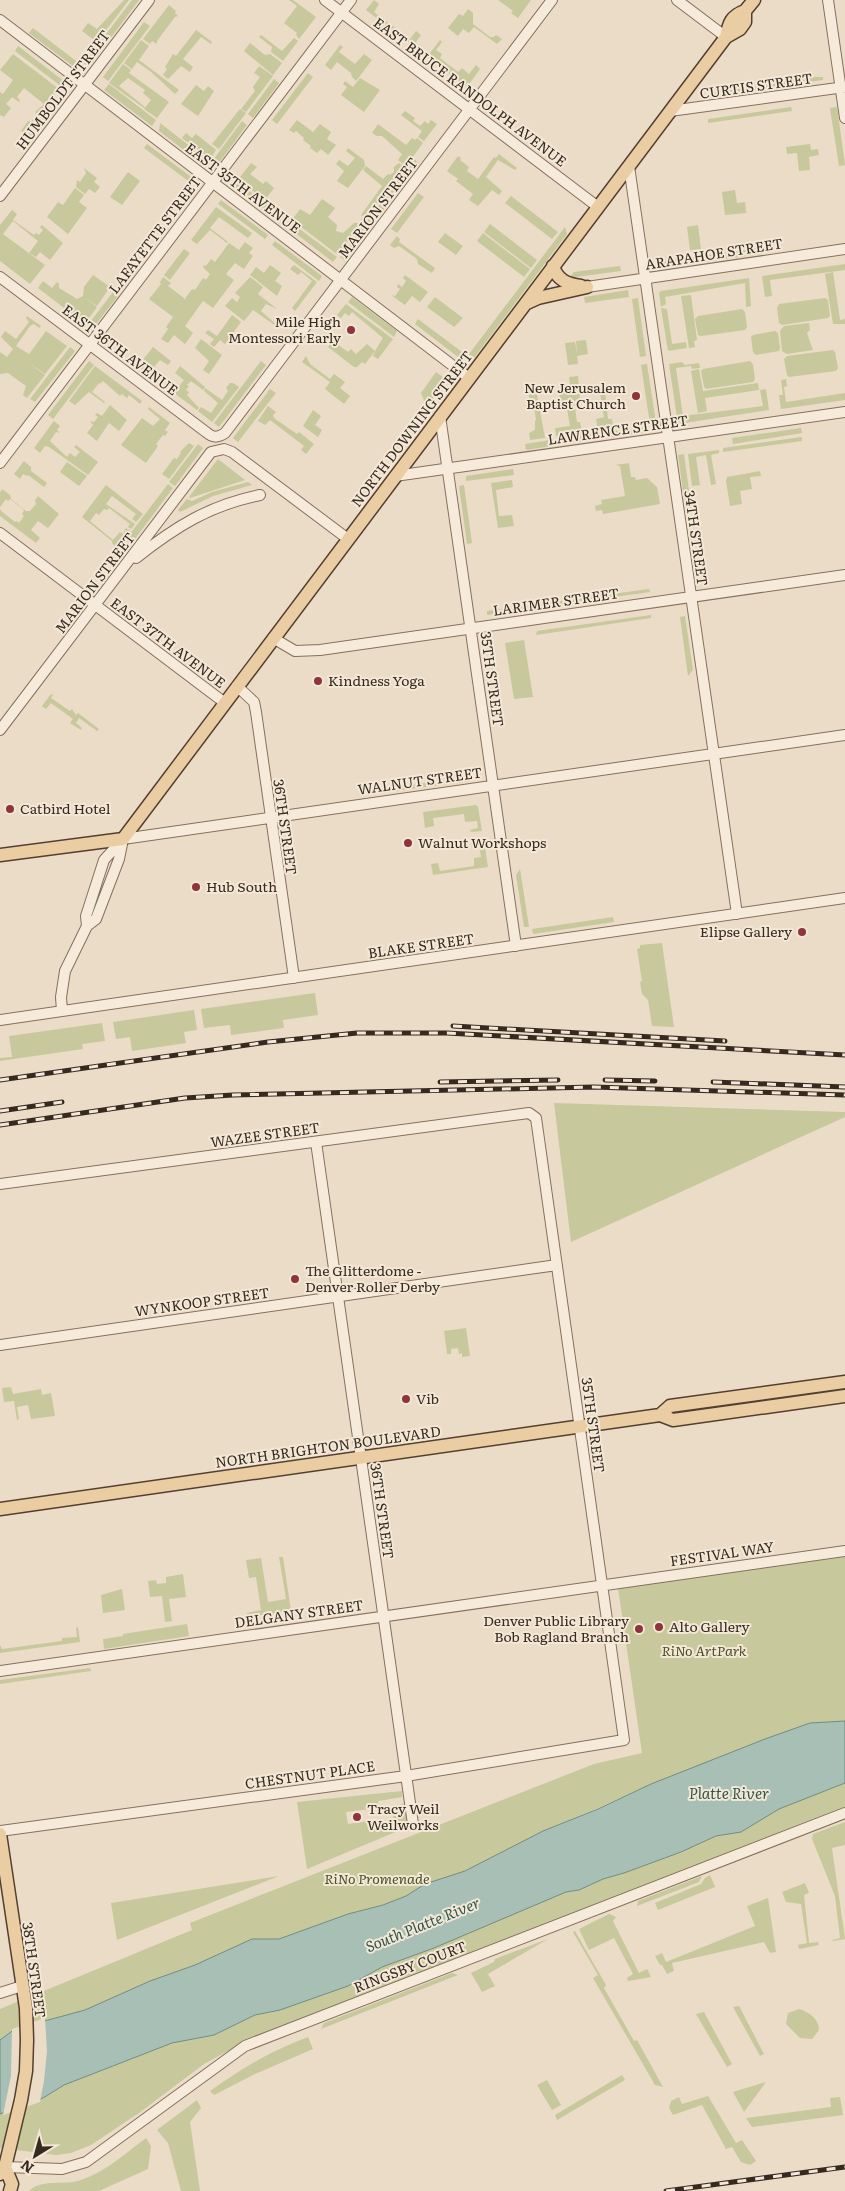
<svg xmlns="http://www.w3.org/2000/svg" width="845" height="2191" viewBox="0 0 845 2191" font-family="Literata,serif">
	<style>
		.green { fill: #c7c89c }
		.water { fill: #a8bfb6; stroke: #6f8d82 }
		.pier { fill: #ebdcc7 }
		.lines { fill: none; stroke-linecap: round; stroke-linejoin: round }
		.minor-casing { stroke: #856f5e; stroke-width: 12 }
		.major-casing { stroke: #533e31; stroke-width: 15 }
		.minor { stroke: #f6ebda; stroke-width: 10 }
		.major { stroke: #eacda2; stroke-width: 12 }
		.rail-casing { stroke: #362920; stroke-width: 5 }
		.rail { stroke: #f3e8d6; stroke-width: 3; stroke-dasharray: 9; stroke-linecap: butt }
		.poi-dot { fill: #8f333d; stroke: #f3e8d6; stroke-width: 2 }
		.labels { text-anchor: middle; stroke-width: 4; stroke-linejoin: round; paint-order: stroke }
		.street-label { font-size: 14px; fill: #362920; stroke: #f3e8d6 }
		.poi-label { font-size: 14px; fill: #362920; stroke: #f3e8d6; text-anchor: start }
		.park-label { font-size: 14px; font-style: italic; fill: #4b5129; stroke: #f3e8d6 }
		.water-label { font-size: 15px; font-style: italic; fill: #31554f; stroke: #f3e8d6 }
	</style>
	<rect width="100%" height="100%" fill="#ebdcc7"/>
	<!-- green -->
	<path class="green" d="M124 0H129L97 42 82 31 88 23 97 29Z
		M132 0H139L89 67 84 63Z
		M289 0H293L316 17 299 39 296 35 297 33 284 23 297 6Z
		M374 0 379 4 374 12 410 39 416 31 421 35 413 46 366 10Z
		M498 0H531L518 18 511 13 513 11Z
		M169 5 176 11 175 13 178 16 175 17 157 41V44L152 41 150 44 143 39Z
		M468 9 473 13V24L490 37H494L496 35 502 39 497 44 474 27 469 33 463 29 458 36 448 28 459 14 463 16Z
		M144 22 150 26 108 81 103 77Z
		M33 28 80 64 77 69 29 33Z
		M196 30 212 42 211 44 201 37 183 59 193 67 190 72 181 66 168 79 163 75 167 69 165 67 173 54 176 56Z
		M261 35 282 51 294 38 298 41 283 61 271 52 272 47 259 37Z
		M141 40 149 46 139 60 179 90 175 94 150 71 137 62 132 69 124 63Z
		M440 40 442 42 436 50 442 54 440 58 458 72 462 68 469 74 476 65 480 69 467 87 427 57Z
		M250 43 265 55 270 54 282 63 273 75 244 51Z
		M340 45 343 47 339 52 355 64 364 54 372 60 356 81 352 77 351 73 337 62 331 70 325 65Z
		M18 46 65 82 62 87 15 51Z
		M13 54 59 89 17 145 15 143 23 133 21 131 28 121 31 122 37 114 35 112 44 104 24 88 17 97 20 100 19 102 12 97 6 104 11 108 4 117 0 115V92L3 94 13 80 0 70Z
		M123 64 131 70 129 73 169 102 157 118 144 109 151 100 143 93 145 90 128 78 119 86 145 107 144 108 109 83Z
		M259 66 273 76 246 112 241 109 255 91 253 87 260 77 254 73Z
		M308 73 313 77 277 124 272 120Z
		M815 77H823V80L716 95 713 93Z
		M360 78 380 90 364 112 341 95 347 87 343 84 345 81 353 87Z
		M274 79 279 83 253 118 248 114Z
		M109 84 156 120 152 126 104 90Z
		M196 85 204 91 208 86 214 91 198 116 181 104Z
		M791 107 792 111 708 123V119Z
		M837 107 845 165 839 166 830 108Z
		M240 109 246 113 219 149 212 144Z
		M46 111 51 115 24 151 19 147Z
		M405 111 415 118 413 121 420 126 425 121 428 124 431 120 437 124 424 141 418 137 422 131 401 115Z
		M297 120 313 132 320 124 331 132 327 139 336 145 328 155 321 149 317 153 310 148 311 146 303 140 304 138 296 131 294 133 289 130Z
		M242 121 247 125 218 164 213 160Z
		M160 123 209 161 205 166 159 131Z
		M378 124 406 145 412 138 415 140 417 138 423 143 406 166 398 160 402 154 382 136H377L372 133Z
		M186 133 192 138 196 134 216 150 210 159 182 138Z
		M147 144 194 179 191 183 144 148Z
		M810 144 811 150 818 149 819 155 809 157 810 170 799 171 797 153 787 154 786 147Z
		M348 148 364 160 365 166 348 188 337 181 344 171 336 164 339 160 348 166 355 158 346 151Z
		M499 154 517 168 515 170 498 160 486 177 502 191 499 195 492 190 478 206 469 200 473 194 456 181 458 179 447 171 458 156 461 158 460 160 469 167 467 171 478 179 494 157 496 158Z
		M414 159 419 163 345 261 340 257Z
		M251 163 257 167 250 174 263 184 266 181 274 188 265 200 238 180Z
		M399 163 405 167 338 255 292 220 300 209 310 215 322 199 335 208 328 217 337 225 336 231 343 233 354 223H359L363 216 361 215 382 186 363 170 366 166 383 179 388 174 390 175 394 172V167Z
		M84 168 97 178 94 182 100 187 95 193 89 189 85 194 76 187 77 180 80 182 86 173Z
		M128 172 140 181 122 205 110 197Z
		M236 181 284 217 280 222 233 186Z
		M75 188 84 195 79 202 87 208 68 234 47 217 58 202 63 205Z
		M735 190 737 203 745 202 746 213 725 215 722 192Z
		M418 193 424 197 397 233 391 229Z
		M511 196 558 232 552 239 505 203Z
		M221 200 268 235 265 239 218 204Z
		M216 207 252 233 248 238 219 217 210 228 228 242 227 243 210 230 197 244 191 240Z
		M12 210 17 214 13 220 34 235 36 233 39 235 43 230 40 227 42 225 63 243 50 260 40 252 36 257 29 253 38 241 13 221 3 234 45 265 30 284 0 261V225Z
		M289 221 337 257 333 262 286 226Z
		M490 224 537 260 531 268 484 232Z
		M698 225 701 249 690 250 687 227Z
		M565 227 567 234 474 358 469 354Z
		M445 233 463 246 456 255 438 242Z
		M483 233 530 269 524 277 477 241Z
		M397 236 400 239 399 242 435 268 432 273 418 264 417 259 399 246 394 248 390 245Z
		M275 241 322 276 319 281 272 245Z
		M245 242 253 248 249 253 253 256 244 269 235 263 226 274 234 280 213 308 203 301 185 326 193 333 185 344 174 335 168 343 161 339 168 329 166 327 173 317 149 299 161 284 160 282 163 277 171 283 168 286 184 298V300L192 289 195 290 203 278 206 280 210 274 203 267 204 265 206 266 211 259 215 262 229 243 239 250Z
		M765 247 761 254 661 268 660 262Z
		M184 249 190 253 170 280 164 275Z
		M845 264V270L770 280 772 296 765 297 762 276Z
		M270 265 281 273 275 281 282 286 277 296 250 275 256 267 264 273Z
		M294 265 317 282 295 311 292 308 312 281 301 272 298 275 290 269Z
		M620 266 621 271 569 278 574 272Z
		M833 272 840 320 845 319V324H833L825 274Z
		M93 275 110 287 97 306 85 298 97 307 85 324 38 288 43 281 52 288 57 282 59 284V288L77 299 83 296 84 287Z
		M405 275 428 292 420 302 412 296 405 305 391 295 395 296 400 289 397 287 398 284 402 287 406 281 403 278Z
		M250 277 263 287 258 294 277 309 266 304 261 311 277 325 276 326 253 310 244 321 225 306 232 298 237 302 240 297 235 293Z
		M749 278 751 306 746 307 745 283 665 297 666 304 661 307 659 293 661 291Z
		M628 290 629 297 585 303 584 297Z
		M113 292 118 296 92 329 87 326Z
		M691 295 697 340 694 341 695 347 689 348 681 296Z
		M352 297 397 331 394 337 348 302Z
		M435 297 463 318 454 327 427 307Z
		M638 298 646 356 640 357 632 299Z
		M825 298 828 300 830 316 828 318 782 325 779 323 777 308 779 304Z
		M346 304 393 339 378 359 373 356 375 351 365 364 362 362 357 367H354L328 347 331 343 336 346 337 344 348 352 351 349 356 354 367 344 375 351 383 338 352 312 349 316 345 313 341 318 337 315Z
		M661 308 667 309 672 344 686 342 687 348 668 351Z
		M742 309 745 312 747 327 745 330 701 336 698 335 695 319 698 316Z
		M232 315 241 322 225 344 220 340 214 347 210 344 214 339 205 333 208 330 217 336Z
		M27 316 41 326 39 328 34 324 30 326 16 346 29 354 46 331 67 346 45 374 28 362 45 375 27 398 23 395 26 386 8 373 0 374V352L7 357 13 349 1 337 5 331 16 339 29 322 26 318Z
		M418 319 466 355 462 360 415 324Z
		M809 323 810 330 807 333 813 350 787 354 782 351 780 331 784 326Z
		M775 331 778 333 780 348 779 351 756 355 753 352 751 337 753 335Z
		M201 339 222 355 209 374 203 370 209 361 195 348Z
		M586 340 588 354 577 356 578 364 568 365 565 343 575 342 577 354 576 341Z
		M70 347 75 351 35 402 30 399Z
		M153 347 171 361 168 365 160 360 148 374 138 366Z
		M833 350 835 352 838 368 836 371 789 377 787 375 784 359 787 356Z
		M306 356 310 364 330 379 334 374 345 382 340 388 350 396 344 404 325 389 330 382 302 362Z
		M89 361 94 365 53 419 48 415Z
		M261 361 266 365 219 427 214 423Z
		M750 361 753 364 755 379 753 382 706 389 704 387 701 371 703 369Z
		M682 362 685 365 699 363 700 368 692 369 691 366 676 368 683 416 763 406 760 390 766 389 769 410 678 424 669 364Z
		M647 364 656 423 650 424 641 365Z
		M95 366 142 401 140 404 129 395 127 398 122 394 120 396 103 381 100 384 99 383 92 392 105 402 104 403 89 392 75 405 69 401Z
		M180 366 205 387 203 390 191 381 187 385 189 386 186 390 189 392 187 395 199 408 197 410 174 393 184 380 175 373Z
		M699 369 703 391 758 383 759 390 705 398 707 411 698 413 691 371Z
		M436 372 447 380 427 407 421 393Z
		M578 376 580 400 574 401 577 422H580L582 432 556 436 555 428 570 426 566 403H561L559 393 568 392 567 386 570 385 569 377Z
		M786 379 787 386 784 387 786 402 845 393V400L781 409 779 395H783L781 380Z
		M230 383H233L239 387 212 422 198 411 201 407 211 413 218 403 204 391 205 388 222 400 228 391 226 388Z
		M535 384 545 438 530 440 529 433 535 430V421L536 420 533 400H530L526 385Z
		M270 389 276 393 238 442 233 438Z
		M600 392H605L608 419H612L613 427 598 430 596 419 604 417Z
		M110 405 127 420 119 431 109 423 97 441 87 433 93 425 90 421 94 422 98 417 95 415 97 413 102 416Z
		M268 406 276 412 273 415 274 418 297 434 299 432 314 444 306 454 301 450 304 446 270 420 265 425 258 421Z
		M149 407 170 423 165 430 168 432 165 436 163 435 156 444 158 446 146 463 121 445 142 418 153 426 160 419 148 409Z
		M313 410 321 416 315 425 322 430 318 437 303 426Z
		M54 421 60 426 57 430 60 433 56 432 50 441 67 457 70 453 75 457 80 452 74 447 76 445 98 462 88 475 49 447 45 446 40 453 34 448Z
		M647 427 648 432 585 441 584 435Z
		M801 428 802 433 733 444 732 438Z
		M583 435V441L526 450 525 444Z
		M802 437V441L723 452V448Z
		M189 443 194 446 169 479 162 474 174 458 177 459 181 453 180 452Z
		M198 444 203 448 175 486 169 482Z
		M719 450V453L711 455 716 484 711 485 706 455 696 457 700 485 692 486 688 454Z
		M684 454 692 512 686 513 678 455Z
		M218 459 245 480 190 498 189 497Z
		M24 461 31 467V471L47 483 44 487 28 475 27 476 23 474 20 479 14 474Z
		M67 462 87 476 79 486 60 472Z
		M629 463 631 477H635L636 480 647 478 657 487 660 504 603 514 602 510 596 511 595 506 602 504 601 500 625 496 620 466 615 465Z
		M513 469 514 475 466 481V476Z
		M760 471 761 476 750 477 752 489 740 491 742 504 730 506 726 481 727 477Z
		M512 480 513 487 496 490 499 516 512 515 514 526 498 528 491 483Z
		M248 482 252 485 213 496 180 512 178 510 187 499 192 501 212 492Z
		M168 484 173 488 126 551 120 547Z
		M106 485 143 514 136 522 132 519 136 514 112 496 106 504 135 524 131 529 128 527 130 524 109 508 107 510 104 509 99 515 96 513 90 521 113 540 120 532 123 534 126 528 130 531 117 548 112 543V541L82 517Z
		M464 485 472 543 467 544 459 486Z
		M2 489 10 495 11 499 26 511H30L36 504 35 500 38 496 59 514 48 528 38 521 31 530 40 538 36 543 0 516V509L1 511 15 522 17 521 19 523 24 516 22 514 24 510 10 499 8 501 6 499 0 507V493Z
		M649 589 650 592 487 615V611Z
		M651 615V618L536 635 537 631Z
		M685 616 693 670 688 676 680 617Z
		M524 640 533 697 514 699 505 643Z
		M51 694 53 695 51 698 70 711 72 709 76 715 78 713 99 729 97 731 79 718 76 723 82 728 81 730 70 723 73 719 51 703 46 709 42 706Z
		M471 777V781L395 791V787Z
		M476 805 478 807 482 831 471 832 470 830 478 828 477 821 465 822 464 814 433 818 434 826 425 828 423 812Z
		M484 841 488 867 433 875 431 864 438 863 440 871 474 866V858L481 857 479 845 472 846 471 843Z
		M520 869 529 927H524L516 875Z
		M613 917 614 922 533 934 532 929Z
		M662 943 674 1027 652 1026 648 1000 642 994 640 982 642 981 637 949 640 948V945Z
		M315 993 318 1015 283 1020 284 1028 231 1035 230 1025 204 1028 201 1009Z
		M194 1010 197 1030 184 1032 186 1043 132 1051 130 1037 116 1039 113 1022Z
		M102 1023 105 1041 82 1044 83 1049 0 1061V1058L12 1057 9 1036Z
		M554 1103 845 1112V1117L571 1242Z
		M466 1328 470 1356 462 1357V1353L459 1354 458 1348 451 1349V1354H447L444 1331Z
		M11 1387 13 1394 41 1389 42 1395 51 1393 55 1416 31 1419 28 1405 17 1407 19 1419 17 1420 14 1401 4 1402 2 1388Z
		M845 1556V1721L810 1723 651 1784 598 1808 543 1831 465 1871 425 1884 406 1896 383 1905 348 1914 279 1939H252L195 1965 150 1981 85 2010 16 2029 0 2040V2009L192 1930 190 1923 594 1764 642 1753 618 1588Z
		M279 1557H283L291 1611 247 1617V1613L261 1610 256 1577 249 1578 246 1560 261 1558 268 1602 286 1599Z
		M183 1574 186 1597 169 1599 172 1621 165 1622 162 1596 150 1597 148 1581 156 1580 157 1584 166 1583V1577Z
		M122 1589 125 1610 103 1613 101 1595Z
		M187 1624 189 1636 104 1649 103 1639 123 1636V1634Z
		M78 1627 80 1642 0 1653V1645L2 1649 62 1641V1638L77 1637 76 1628Z
		M90 1668 91 1671 0 1684V1680Z
		M845 1783V1807L248 2040 204 2064 139 2113 91 2145 71 2153 56 2155 0 2148V2114L43 2098 64 2085 172 2043 214 2035 255 2015 280 2010 348 1986 382 1967 434 1948 547 1899 566 1892 579 1890 603 1879 624 1873 681 1852 716 1836 741 1832 779 1809Z
		M402 1791V1797L378 1801V1808L346 1812 348 1824 369 1821V1824H373L374 1827 394 1824 392 1806 405 1804 408 1823 405 1828 307 1869 297 1802Z
		M845 1822V1845L832 1848 845 1939 833 1941 832 1940 840 1938 835 1896 812 1839 813 1834Z
		M710 1875 715 1887 658 1910 655 1903 701 1884 705 1878Z
		M279 1876 117 1940 111 1903Z
		M702 1876 699 1882 637 1906 638 1901Z
		M805 1883 809 1893 804 1895 809 1943 818 1942 819 1945 799 1949 798 1945 807 1943 801 1904 786 1902 782 1892Z
		M768 1898 776 1952 770 1953 764 1942 672 1963 674 1971 667 1974 662 1965H660L655 1956 662 1953 666 1962 755 1926 747 1906Z
		M609 1914 616 1917 613 1921 639 1973 647 1969 651 1977 628 1981 627 1978 633 1974 614 1938 589 1950 579 1929Z
		M575 1931 606 1985 604 1988 634 2041 637 2040 663 2087 655 2085 593 1978 598 1975 573 1932Z
		M548 1939 488 1974 495 1986 482 1992 471 1973 494 1962 495 1959Z
		M452 1973 458 1975 321 2029 324 2023Z
		M739 2006 764 2054 760 2056 733 2007Z
		M799 2009C809 2012 819 2019 819 2030L812 2039 800 2038 786 2024 788 2013Z
		M704 2012 732 2064 727 2067 696 2014Z
		M308 2037 313 2049 253 2075 214 2095 210 2091C244 2067 269 2052 308 2037Z
		M622 2075 625 2080 557 2120 555 2115Z
		M547 2080 561 2105 552 2110 537 2085Z
		M766 2082 744 2112 733 2092Z
		M708 2096 736 2143 742 2140 756 2161 750 2165 741 2162 732 2147 726 2149 702 2105 673 2115 669 2108 671 2101 679 2097 682 2104Z
		M840 2097 843 2115 752 2127 746 2118 831 2107 830 2098Z
		M197 2100 201 2108 190 2122 200 2191H181L168 2143 157 2130Z
		M146 2138 151 2146 148 2169 99 2191H29C42 2178 64 2186 81 2180 105 2172 126 2153 146 2138Z"/>
	<!-- water -->
	<path class="water" d="M845 1721V1783L779 1809 741 1832 716 1836 681 1852 624 1873 603 1879 579 1890 566 1892 434 1948 382 1967 348 1986 280 2010 255 2015 214 2035 172 2043 64 2085 43 2098 0 2114V2040L15 2029 85 2010 150 1981 195 1965 252 1939H279L348 1914 383 1905 406 1896 425 1884 465 1871 543 1831 598 1809 651 1784 765 1739 810 1723Z"/>
	<!-- pier -->
	<path class="pier" d="M45 2018 47 2051 44 2081 40 2102 3 2115 11 2076 12 2029Z"/>
	<g class="lines">
		<!-- minor casing -->
		<g class="minor-casing">
			<path id="minor" d="M325 0 598 207
				M677 0 726 37
				M828 0 845 118
				M0 20 469 378
				M670 111 845 87
				M629 166 737 914
				M0 196 149 0
				M0 277 206 432C213 438 217 438 225 433L552 0
				M587 287 845 249
				M440 416 516 946
				M0 463 351 0
				M395 476 845 412
				M0 533 225 703
				M136 558C175 527 210 505 260 495
				M273 638 295 651 320 650 845 575
				M237 686 254 702 256 712 294 978
				M0 730 211 452 224 449 232 452 348 539
				M123 839 845 735
				M87 926 86 916 104 860 122 840
				M62 1011 61 997 65 971 87 926 96 919 119 859 123 839
				M0 1020 845 898
				M316 1142 413 1824
				M0 1184 529 1113 536 1118 624 1740 406 1776 0 1831
				M0 1345 557 1265
				M0 1671 845 1551
				M0 1993 22 1986
				M5 2167 62 2169 86 2162 245 2046 845 1813"/>
		</g>
		<!-- major casing -->
		<g class="major-casing">
			<path id="major" d="M726 37C729 23 731 16 745 11
				M553 266C557 280 567 284 581 286
				M527 303 538 298 587 287
				M0 855 123 839 726 37 740 29 745 22V11L754 0
				M660 1415 670 1406 845 1382
				M0 1509 660 1415 673 1420 845 1396
				M0 1834 26 2008 27 2040 26 2071 21 2100 5 2167 0 2174
				M5 2167 12 2184 10 2191"/>
		</g>
		<!-- minor -->
		<use href="#minor" class="minor"/>
		<!-- major -->
		<use href="#major" class="major"/>
		<!-- rail casing -->
		<g class="rail-casing">
			<path id="rail" d="M453 1026 725 1041
				M0 1080 268 1042 357 1033H447L845 1055
				M605 1080 655 1081
				M440 1082 558 1080
				M713 1082 845 1087
				M0 1111 62 1102
				M0 1125 185 1098 233 1095 594 1087 845 1095
				M666 2191 845 2167"/>
		</g>
		<!-- rail -->
		<use href="#rail" class="rail"/>
	</g>
	<!-- markers -->
	<g class="poi-dot">
		<circle cx="351" cy="330" r="5"/>
		<circle cx="636" cy="396" r="5"/>
		<circle cx="318" cy="681" r="5"/>
		<circle cx="10" cy="809" r="5"/>
		<circle cx="408" cy="843" r="5"/>
		<circle cx="196" cy="887" r="5"/>
		<circle cx="802" cy="932" r="5"/>
		<circle cx="295" cy="1279" r="5"/>
		<circle cx="406" cy="1399" r="5"/>
		<circle cx="659" cy="1627" r="5"/>
		<circle cx="639" cy="1629" r="5"/>
		<circle cx="357" cy="1817" r="5"/>
	</g>
	<g class="labels">
		<!-- street labels -->
		<g class="street-label">
			<text transform="translate(756 86) rotate(-8)" y="5">CURTIS STREET</text>
			<text transform="translate(63 90) rotate(-53)" y="5">HUMBOLDT STREET</text>
			<text transform="translate(470 92) rotate(37)" y="5">EAST BRUCE RANDOLPH AVENUE</text>
			<text transform="translate(243 188) rotate(37)" y="5">EAST 35TH AVENUE</text>
			<text transform="translate(378 208) rotate(-53)" y="5">MARION STREET</text>
			<text transform="translate(155 235) rotate(-53)" y="5">LAFAYETTE STREET</text>
			<text transform="translate(714 254) rotate(-9)" y="5">ARAPAHOE STREET</text>
			<text transform="translate(120 350) rotate(37)" y="5">EAST 36TH AVENUE</text>
			<text transform="translate(412 429) rotate(-53)" y="5">NORTH DOWNING STREET</text>
			<text transform="translate(618 430) rotate(-8)" y="5">LAWRENCE STREET</text>
			<text transform="translate(696 538) rotate(82)" y="5">34TH STREET</text>
			<text transform="translate(95 583) rotate(-53)" y="5">MARION STREET</text>
			<text transform="translate(556 602) rotate(-8)" y="5">LARIMER STREET</text>
			<text transform="translate(168 643) rotate(37)" y="5">EAST 37TH AVENUE</text>
			<text transform="translate(492 679) rotate(82)" y="5">35TH STREET</text>
			<text transform="translate(420 781) rotate(-8)" y="5">WALNUT STREET</text>
			<text transform="translate(285 827) rotate(82)" y="5">36TH STREET</text>
			<text transform="translate(421 946) rotate(-8)" y="5">BLAKE STREET</text>
			<text transform="translate(265 1135) rotate(-8)" y="5">WAZEE STREET</text>
			<text transform="translate(202 1302) rotate(-8)" y="5">WYNKOOP STREET</text>
			<text transform="translate(593 1425) rotate(82)" y="5">35TH STREET</text>
			<text transform="translate(328 1447) rotate(-8)" y="5">NORTH BRIGHTON BOULEVARD</text>
			<text transform="translate(382 1511) rotate(82)" y="5">36TH STREET</text>
			<text transform="translate(722 1554) rotate(-8)" y="5">FESTIVAL WAY</text>
			<text transform="translate(299 1614) rotate(-8)" y="5">DELGANY STREET</text>
			<text transform="translate(310 1775) rotate(-8)" y="5">CHESTNUT PLACE</text>
			<text transform="translate(410 1967) rotate(-21)" y="5">RINGSBY COURT</text>
			<text transform="translate(34 1970) rotate(82)" y="5">38TH STREET</text>
		</g>
		<!-- poi labels -->
		<g class="poi-label">
			<text x="341" y="327" text-anchor="end">Mile High<tspan x="341" dy="16">Montessori Early</tspan></text>
			<text x="626" y="393" text-anchor="end">New Jerusalem<tspan x="626" dy="16">Baptist Church</tspan></text>
			<text x="328" y="686">Kindness Yoga</text>
			<text x="20" y="814">Catbird Hotel</text>
			<text x="418" y="848">Walnut Workshops</text>
			<text x="206" y="892">Hub South</text>
			<text x="792" y="937" text-anchor="end">Elipse Gallery</text>
			<text x="305" y="1276">The Glitterdome -<tspan x="305" dy="16">Denver Roller Derby</tspan></text>
			<text x="416" y="1404">Vib</text>
			<text x="629" y="1626" text-anchor="end">Denver Public Library<tspan x="629" dy="16">Bob Ragland Branch</tspan></text>
			<text x="669" y="1632">Alto Gallery</text>
			<text x="367" y="1814">Tracy Weil<tspan x="367" dy="16">Weilworks</tspan></text>
		</g>
		<!-- park labels -->
		<g class="park-label">
			<text x="704" y="1656">RiNo ArtPark</text>
			<text x="377" y="1884">RiNo Promenade</text>
		</g>
		<!-- water labels -->
		<g class="water-label">
			<text x="729" y="1799">Platte River</text>
			<text transform="translate(423 1925) rotate(-22)" y="5">South Platte River</text>
		</g>
	</g>
	<!-- north arrow -->
	<g transform="translate(35 2156) rotate(217)" stroke="#f3e8d6" stroke-width="4" paint-order="stroke">
	<path d="M0-4L9 19L0 12L-9 19Z" fill="#362920"/>
	<text y="-8" font-size="14" font-weight="bold" text-anchor="middle" fill="#362920">N</text>
	</g>
</svg>
